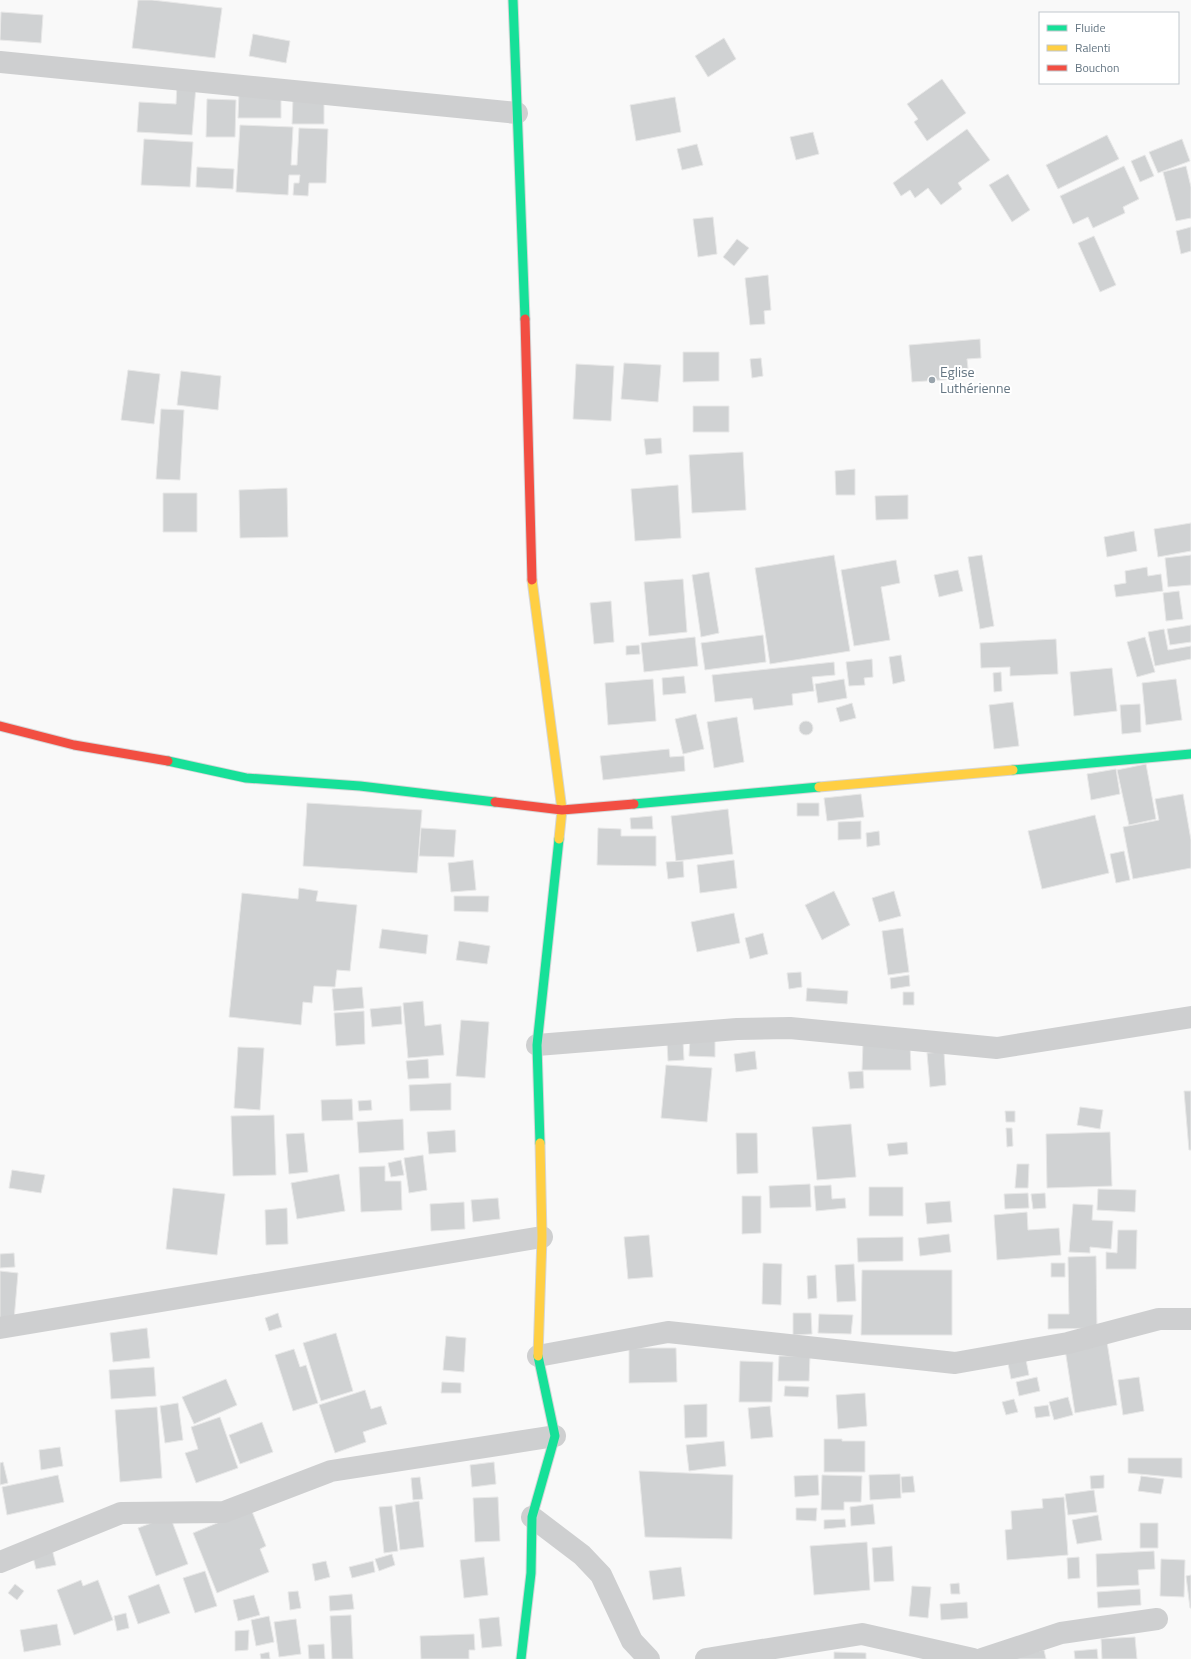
<svg xmlns="http://www.w3.org/2000/svg" width="1191" height="1659" viewBox="0 0 1191 1659" font-family="'Titillium Web',sans-serif">
	<style>
		.building { fill: #d0d2d3; stroke: #e8e8e8 }
		.lines { fill: none; stroke-linecap: round; stroke-linejoin: round }
		.fast-casing { stroke: #d5d6d7; stroke-width: 11 }
		.slow-casing { stroke: #d5d6d7; stroke-width: 11 }
		.jam-casing { stroke: #d5d6d7; stroke-width: 11 }
		.street { stroke: #cecfd0; stroke-width: 22 }
		.fast { stroke: #16e098; stroke-width: 9 }
		.slow { stroke: #ffcf43; stroke-width: 9 }
		.jam { stroke: #f24e42; stroke-width: 9 }
		.poi-dot { fill: #99a4ac; stroke: #fff; stroke-width: 1.5 }
		.labels { text-anchor: middle; stroke-width: 4; stroke-linejoin: round; paint-order: stroke }
		.poi-label { font-size: 14px; fill: #657683; stroke: #fff; text-anchor: start }
	</style>
	<rect width="100%" height="100%" fill="#f9f9f9"/>
	<!-- building -->
	<path class="building" d="M138 0H152L222 8 215 58 132 48Z
		M1 12 43 15 41 43 0 40Z
		M253 34 290 41 286 63 249 56Z
		M724 38 736 59 708 77 695 56Z
		M942 79 966 113 927 141 914 122 918 119 907 104Z
		M177 84 196 86 192 135 137 132 139 102 176 104Z
		M239 93H281V118H238Z
		M675 97 681 132 636 141 630 105Z
		M293 98H324V124H292Z
		M207 99 236 100 235 137H206Z
		M240 125 293 127 291 165H297L299 128 328 129 326 183H309L308 196 293 195 294 183H299L300 175H289L288 195 236 192Z
		M967 129 990 160 958 183 962 189 941 205 928 188 915 198 910 190 901 196 893 183Z
		M813 132 819 154 796 160 790 137Z
		M1107 135 1119 159 1058 189 1046 165Z
		M144 139 193 142 190 187 141 185Z
		M1182 139 1190 161 1158 173 1149 152Z
		M697 144 703 165 682 170 677 149Z
		M1145 155 1154 176 1140 182 1131 161Z
		M1124 166 1139 199 1123 207 1125 213 1093 228 1088 217 1073 224 1060 196Z
		M1186 166 1191 187V218L1176 221 1163 172Z
		M197 167 234 169 233 189 196 187Z
		M1008 174 1030 210 1012 222 989 185Z
		M713 217 717 254 698 257 693 219Z
		M1191 227V251L1181 254 1176 231Z
		M1094 236 1116 285 1100 292 1078 243Z
		M737 239 749 248 734 266 723 257Z
		M768 275 771 310 764 311 765 324 750 325 745 278Z
		M980 339 981 358 967 359 969 378 912 382 909 345Z
		M683 352H719V381L683 382Z
		M761 358 763 376 752 378 750 359Z
		M624 363 661 365 658 402 621 399Z
		M576 364 614 366 611 421 573 419Z
		M128 370 160 374 154 424 121 420Z
		M181 371 221 376 218 410 177 405Z
		M693 406H729V432H693Z
		M161 409 184 410 180 480 156 479Z
		M661 438 662 453 646 455 644 439Z
		M743 452 746 510 692 513 689 455Z
		M855 469V495H836L835 471Z
		M678 485 681 538 635 541 631 489Z
		M287 488 288 537 240 538 239 490Z
		M163 493H197V532H163Z
		M908 495V519L876 520 875 496Z
		M1191 523V551L1158 557 1154 529Z
		M1134 531 1137 551 1107 557 1104 537Z
		M834 555 850 651 770 664 755 568Z
		M982 555 994 626 980 629 968 557Z
		M1191 555V585L1168 587 1165 558Z
		M896 560 900 583 881 587 890 640 854 646 841 570Z
		M1147 567 1148 576 1161 574 1163 591 1116 597 1114 585 1126 583 1125 571Z
		M958 570 963 591 939 597 934 575Z
		M709 572 719 633 701 637 692 575Z
		M683 579 687 632 649 636 644 582Z
		M1179 591 1183 619 1166 621 1163 593Z
		M611 601 614 642 594 644 590 603Z
		M1191 625V642L1170 645 1167 629Z
		M1164 629 1168 650 1191 646V659L1155 666 1148 632Z
		M763 635 766 662 705 670 701 643Z
		M695 637 698 666 644 672 641 643Z
		M1145 637 1155 672 1137 677 1127 642Z
		M1056 639 1058 674 1010 676V667L981 668 980 643Z
		M639 645 640 654 626 655V646Z
		M901 655 905 681 893 684 889 657Z
		M872 659 873 677 864 678 865 685 849 686 846 662Z
		M834 662 835 675 812 677 814 691 792 694 793 705 754 710 752 698 715 702 712 675Z
		M1112 668 1117 711 1074 716 1070 672Z
		M1001 672 1002 691 994 692 993 673Z
		M684 676 686 693 663 695 662 678Z
		M653 679 656 721 608 725 605 683Z
		M844 679 847 698 818 703 815 684Z
		M1176 679 1182 720 1146 725 1142 683Z
		M1013 702 1019 746 994 749 989 705Z
		M852 703 856 718 840 722 836 708Z
		M1140 704 1141 732 1122 734 1120 705Z
		M696 714 704 749 683 754 675 719Z
		M737 717 744 762 714 768 707 722Z
		M799 728a7 7 0 1 1 14 0a7 7 0 1 1-14 0Z
		M669 749 670 757 684 756 685 771 603 780 600 756Z
		M1146 764 1156 819 1129 825 1117 770Z
		M1116 769 1120 794 1091 800 1087 774Z
		M861 794 864 817 827 821 824 798Z
		M1183 794 1191 840V868L1133 879 1123 827 1159 820 1155 799Z
		M307 803 422 810 417 873 303 866Z
		M797 803H819V816H797Z
		M728 809 733 854 676 861 671 816Z
		M1095 815 1109 873 1042 889 1028 831Z
		M652 816 653 829H631L630 818Z
		M861 821V839L838 840V822Z
		M421 828 456 830 454 857 419 856Z
		M598 828 621 829V836H656V866L597 865Z
		M879 831 880 845 867 847 866 833Z
		M1124 851 1130 880 1116 883 1110 854Z
		M473 860 476 890 451 892 448 863Z
		M734 860 737 888 700 893 697 865Z
		M683 861 684 877 668 879 666 862Z
		M299 888 318 891 316 901 357 905 350 971 337 970 335 987 314 986 312 1003 303 1002 301 1025 229 1017 242 893 298 899Z
		M834 891 850 925 822 940 805 905Z
		M894 891 901 916 879 922 872 898Z
		M454 896H489L488 912 454 911Z
		M734 913 740 943 697 952 691 922Z
		M903 928 909 972 888 975 882 931Z
		M382 929 428 935 426 954 379 948Z
		M763 933 768 954 750 959 745 938Z
		M459 941 490 946 487 964 456 960Z
		M801 972 802 987 789 989 787 973Z
		M909 975 910 986 891 989 890 978Z
		M362 987 364 1008 334 1011 332 989Z
		M807 988 848 991 847 1004 806 1001Z
		M903 992H914V1005H903Z
		M423 1001 425 1026 441 1024 444 1055 408 1058 403 1003Z
		M401 1006 402 1024 372 1027 370 1009Z
		M364 1011 365 1044 336 1046 334 1013Z
		M461 1020 489 1022 485 1078 456 1076Z
		M690 1038 715 1039V1057L689 1056Z
		M683 1041 684 1060 668 1061 667 1042Z
		M863 1043H910L911 1070H862Z
		M238 1047 264 1048 260 1110 234 1108Z
		M755 1051 757 1069 736 1072 734 1054Z
		M944 1052 946 1085 930 1087 927 1053Z
		M428 1059 429 1078 408 1079 406 1061Z
		M666 1065 712 1068 707 1122 661 1118Z
		M863 1071 864 1088 850 1089 848 1072Z
		M451 1083V1110L410 1111 409 1085Z
		M1184 1091H1191V1150H1189Z
		M352 1099 353 1120 322 1121 321 1100Z
		M371 1100 372 1110 359 1111 358 1101Z
		M1080 1107 1103 1110 1100 1129 1077 1125Z
		M1005 1111H1015V1122H1006Z
		M274 1115 276 1175 233 1176 231 1116Z
		M403 1119 404 1150 359 1153 357 1122Z
		M851 1124 856 1177 817 1180 812 1127Z
		M1006 1128H1012L1013 1146 1007 1147Z
		M455 1130 456 1152 429 1154 427 1132Z
		M1110 1132 1112 1186 1047 1188 1046 1134Z
		M304 1133 308 1172 289 1174 286 1134Z
		M736 1133H757L758 1173 737 1174Z
		M907 1142 908 1154 889 1156 887 1144Z
		M423 1155 427 1190 409 1193 404 1158Z
		M401 1160 404 1175 391 1177 388 1163Z
		M1017 1164H1029L1028 1188H1015Z
		M385 1166V1181H401L402 1210 361 1212 359 1167Z
		M12 1170 45 1175 41 1193 9 1188Z
		M339 1174 345 1211 297 1219 291 1183Z
		M810 1184 811 1207 770 1208 769 1186Z
		M831 1185 832 1199 845 1198 846 1208 816 1211 814 1186Z
		M869 1187H903V1216H869Z
		M173 1188 225 1194 217 1255 166 1249Z
		M1098 1189 1136 1190 1135 1212 1097 1210Z
		M1028 1193 1029 1208 1005 1209 1004 1194Z
		M1045 1193 1046 1208 1033 1209 1031 1194Z
		M742 1196H761V1233L742 1234Z
		M498 1198 500 1219 473 1222 471 1200Z
		M950 1201 952 1222 927 1224 925 1203Z
		M464 1202 465 1229 431 1231 430 1204Z
		M1073 1204 1093 1205 1092 1220 1113 1221 1111 1249 1090 1247V1253L1069 1252Z
		M287 1208 288 1244 266 1245 265 1210Z
		M1027 1212 1028 1230 1059 1228 1061 1255 997 1260 994 1215Z
		M1118 1230H1137L1136 1269H1106V1252L1117 1253Z
		M949 1234 951 1252 920 1256 918 1238Z
		M649 1235 653 1277 628 1279 624 1237Z
		M903 1237V1261L858 1262 857 1238Z
		M14 1253 15 1267 0 1268V1254Z
		M1096 1256 1097 1328 1048 1329V1314H1069L1068 1257Z
		M763 1263 782 1264 781 1305 762 1304Z
		M1051 1263H1065V1277H1051Z
		M854 1264 856 1301 837 1302 835 1265Z
		M862 1270H952V1335H861Z
		M0 1271 18 1273 14 1320 0 1319Z
		M816 1275 817 1298 808 1299 807 1276Z
		M278 1313 282 1327 269 1331 265 1318Z
		M793 1313H811L812 1334 793 1335Z
		M819 1314 853 1315 851 1334 818 1333Z
		M147 1328 150 1358 113 1362 110 1333Z
		M336 1333 353 1391 321 1401 303 1343Z
		M446 1336 466 1338 464 1372 443 1370Z
		M1107 1342 1117 1405 1075 1413 1065 1349Z
		M629 1348H676L677 1382 629 1383Z
		M294 1349 300 1367 306 1365 318 1403 293 1411 275 1355Z
		M1025 1355 1029 1375 1011 1379 1007 1358Z
		M779 1356H810L809 1381H778Z
		M740 1361 773 1362 772 1402H739Z
		M154 1367 156 1396 111 1399 109 1370Z
		M1037 1377 1040 1391 1019 1396 1016 1382Z
		M1139 1377 1144 1411 1123 1415 1118 1380Z
		M226 1379 237 1405 194 1424 182 1397Z
		M442 1382 461 1383V1393H441Z
		M785 1386 809 1387 808 1397 784 1396Z
		M365 1390 371 1409 381 1406 387 1424 363 1432 366 1442 335 1453 319 1405Z
		M865 1393 867 1426 838 1429 836 1395Z
		M1068 1397 1073 1415 1054 1420 1049 1402Z
		M1014 1399 1018 1412 1006 1415 1002 1402Z
		M178 1403 183 1440 165 1443 160 1406Z
		M707 1404V1437L685 1438 684 1405Z
		M1048 1405 1050 1416 1036 1418 1034 1407Z
		M770 1406 773 1437 751 1439 748 1408Z
		M157 1407 162 1478 120 1482 115 1410Z
		M220 1417 238 1468 196 1483 185 1453 198 1449 191 1427Z
		M262 1422 273 1452 240 1464 229 1435Z
		M824 1439H842V1441H865V1472H824Z
		M724 1441 726 1466 689 1471 686 1445Z
		M60 1447 63 1466 41 1470 39 1450Z
		M1128 1458H1182V1478L1128 1473Z
		M3 1462 8 1483 0 1485V1463Z
		M494 1462 496 1484 472 1487 470 1465Z
		M639 1471 733 1475 732 1539 645 1537Z
		M900 1474 901 1498 870 1500 869 1475Z
		M58 1475 64 1502 7 1515 2 1487Z
		M818 1475 819 1495 795 1497 794 1476Z
		M822 1475 862 1476 861 1502H844V1510H821Z
		M1104 1475V1488L1091 1489 1090 1476Z
		M913 1476 915 1492 902 1493 901 1477Z
		M1141 1476 1164 1479 1161 1494 1138 1491Z
		M420 1477 423 1499 413 1500 411 1478Z
		M1094 1490 1097 1512 1068 1515 1065 1494Z
		M498 1497 500 1541 475 1542 473 1498Z
		M1064 1497 1068 1555 1007 1560 1005 1530 1012 1529 1011 1511 1043 1508 1042 1499Z
		M419 1501 424 1547 400 1550 395 1505Z
		M873 1504 875 1524 851 1526 850 1507Z
		M392 1506 398 1551 384 1553 379 1507Z
		M796 1508H817L816 1521 796 1520Z
		M251 1509 266 1546 260 1549 269 1572 217 1593 193 1533Z
		M1098 1515 1102 1540 1077 1544 1072 1520Z
		M170 1516 188 1564 156 1576 138 1528Z
		M845 1519 846 1527 824 1529V1520Z
		M1140 1523H1158V1548H1140Z
		M867 1542 870 1590 814 1595 810 1546Z
		M892 1546 894 1581 874 1582 872 1548Z
		M52 1549 56 1565 36 1569 32 1553Z
		M1154 1551 1155 1569 1138 1570 1139 1585 1097 1587 1096 1554Z
		M392 1554 395 1565 379 1571 375 1559Z
		M484 1557 488 1595 464 1598 460 1560Z
		M1079 1557 1080 1578 1068 1579 1067 1558Z
		M1161 1559 1185 1560 1184 1597 1160 1596Z
		M326 1561 330 1577 315 1581 312 1564Z
		M373 1561 375 1572 352 1578 349 1567Z
		M681 1567 685 1596 653 1600 649 1571Z
		M205 1571 217 1606 195 1613 183 1578Z
		M1191 1575V1608H1190L1186 1576Z
		M81 1580 83 1586 98 1580 113 1620 74 1635 57 1590Z
		M959 1583 960 1594H951L950 1584Z
		M15 1584 24 1591 17 1600 8 1593Z
		M159 1584 170 1613 138 1624 128 1596Z
		M912 1586 931 1587 928 1618 909 1616Z
		M1140 1589 1141 1605 1098 1608 1097 1592Z
		M298 1591 301 1608 290 1610 288 1592Z
		M352 1594 354 1609 330 1611 329 1596Z
		M254 1595 260 1615 238 1621 233 1600Z
		M967 1602 968 1618 941 1620 940 1604Z
		M126 1613 129 1628 117 1631 114 1616Z
		M351 1615 353 1659H332L330 1616Z
		M269 1616 274 1642 256 1646 251 1620Z
		M499 1617 502 1646 482 1648 479 1619Z
		M296 1619 301 1654 279 1657 274 1622Z
		M57 1624 61 1645 24 1652 20 1630Z
		M249 1630 248 1650 235 1651V1631Z
		M474 1634 475 1650H469V1659H421L420 1636Z
		M1135 1637 1137 1659H1102L1101 1639Z
		M324 1644 325 1659H309L308 1645Z
		M1097 1649 1098 1659H1075L1074 1651Z
		M1044 1650 1046 1659H1001Z
		M269 1652 270 1659H261L260 1654Z
		M834 1652 866 1653V1659H834Z"/>
	<g class="lines">
		<!-- fast casing -->
		<g class="fast-casing">
			<path id="fast" d="M513 0 525 319
				M168 761 246 778 360 786 495 802
				M1013 770 1191 754
				M634 804 819 787
				M540 1143 537 1045 559 839
				M521 1659 531 1573 532 1517 555 1436 538 1356"/>
		</g>
		<!-- slow casing -->
		<g class="slow-casing">
			<path id="slow" d="M532 580 562 810 559 839
				M819 787 1013 770
				M538 1356 542 1237 540 1143"/>
		</g>
		<!-- jam casing -->
		<g class="jam-casing">
			<path id="jam" d="M525 319 532 580
				M0 726 74 745 168 761
				M495 802 562 810 634 804"/>
		</g>
		<!-- street -->
		<path class="street" d="M0 62 517 113
			M537 1045 737 1029 790 1028 997 1048 1191 1017
			M0 1328 542 1237
			M538 1356 668 1332 955 1363 1068 1343 1159 1319H1191
			M532 1517 582 1555 601 1575 632 1641 649 1659
			M0 1562 121 1513 224 1512 331 1471 555 1436
			M706 1659 862 1634 973 1659
			M982 1659 1061 1633 1157 1619"/>
		<!-- fast -->
		<use href="#fast" class="fast"/>
		<!-- slow -->
		<use href="#slow" class="slow"/>
		<!-- jam -->
		<use href="#jam" class="jam"/>
	</g>
	<!-- markers -->
	<circle class="poi-dot" cx="932" cy="380" r="4"/>
	<g class="labels">
		<!-- poi labels -->
		<g class="poi-label">
			<text x="940" y="377">Eglise<tspan x="940" dy="16">Luthérienne</tspan></text>
		</g>
	</g>
	<!-- legend -->
	<rect x="1039" y="12" width="140" height="72" fill="#ffffff" stroke="#c1c8cd"/>
	<rect x="1047" y="25" width="20" height="6" fill="#16e098" stroke="#c1c8cd"/>
	<text x="1075" y="32" font-size="12" fill="#657683">Fluide</text>
	<rect x="1047" y="45" width="20" height="6" fill="#ffcf43" stroke="#c1c8cd"/>
	<text x="1075" y="52" font-size="12" fill="#657683">Ralenti</text>
	<rect x="1047" y="65" width="20" height="6" fill="#f24e42" stroke="#c1c8cd"/>
	<text x="1075" y="72" font-size="12" fill="#657683">Bouchon</text>
</svg>
